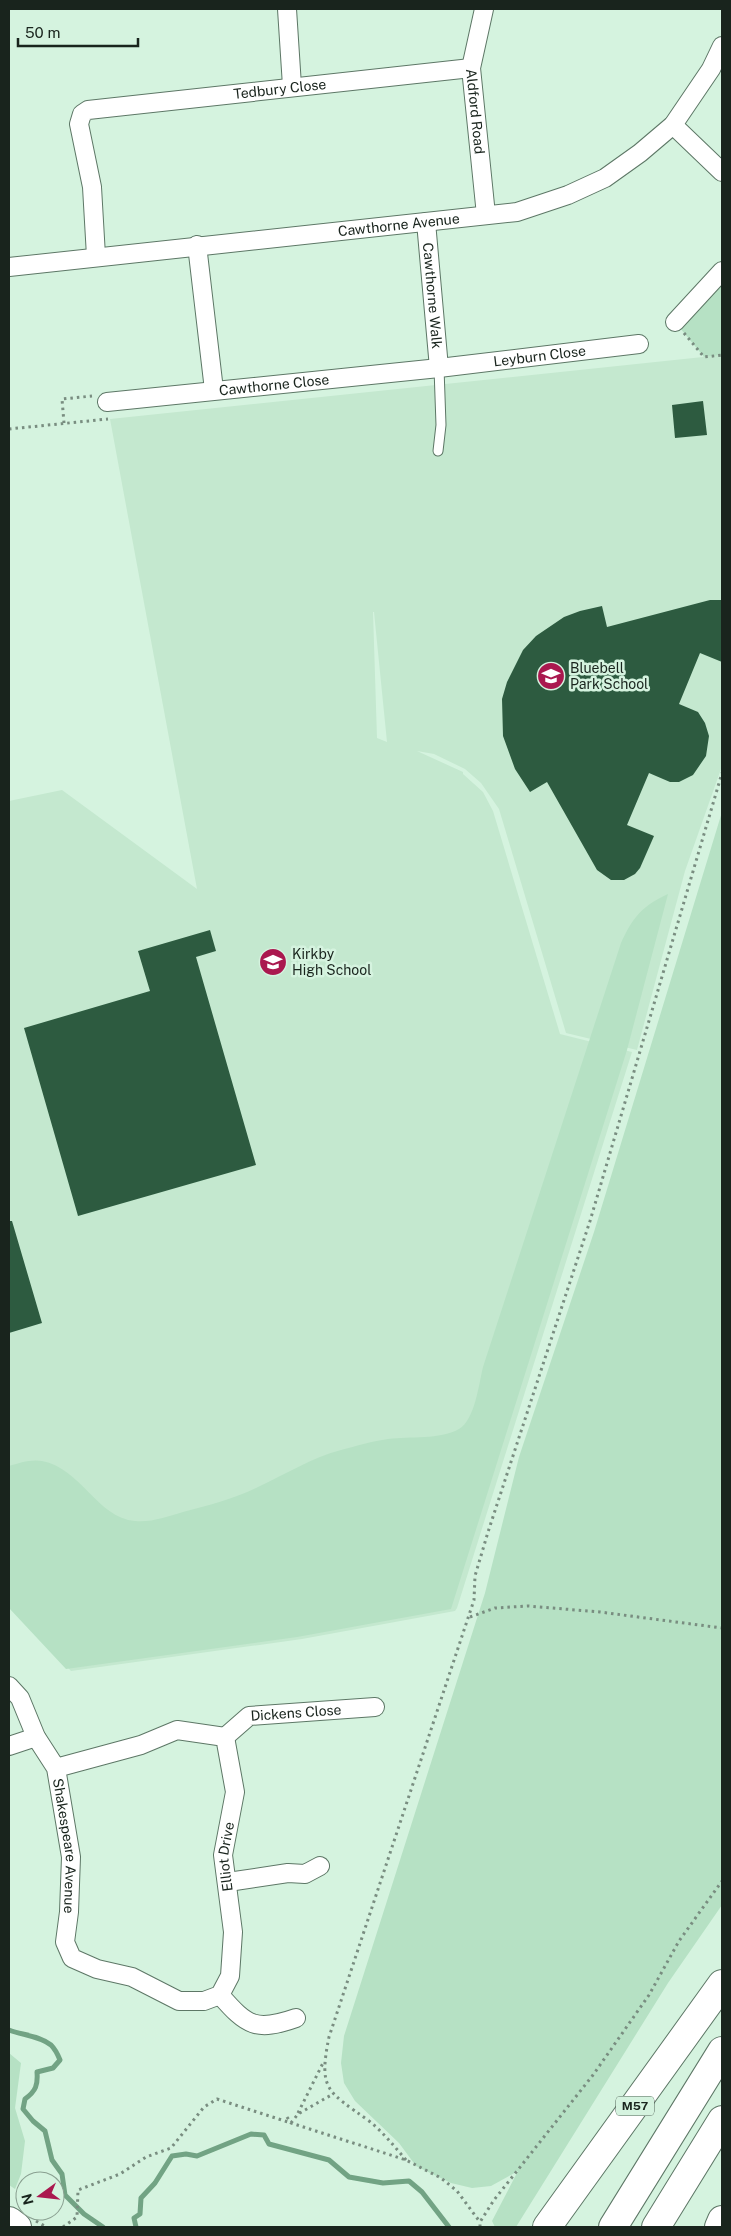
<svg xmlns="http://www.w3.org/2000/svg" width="731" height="2236" viewBox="0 0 731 2236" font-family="'Public Sans',sans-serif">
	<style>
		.built { fill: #c4e8cf; fill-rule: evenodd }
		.green { fill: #b6e1c4 }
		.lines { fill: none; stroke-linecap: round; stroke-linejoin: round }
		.stream { stroke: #72a384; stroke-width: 5 }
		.building { fill: #2d5b40 }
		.lane-casing { stroke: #5d7766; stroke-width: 11 }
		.street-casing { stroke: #5d7766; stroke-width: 20 }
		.primary-casing { stroke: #5d7766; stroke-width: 30 }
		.highway-casing { stroke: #5d7766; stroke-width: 30 }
		.path { stroke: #798d80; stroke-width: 3; stroke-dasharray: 2.5 4; stroke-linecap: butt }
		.lane { stroke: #fff; stroke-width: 9 }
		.street { stroke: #fff; stroke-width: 18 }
		.primary { stroke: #fff; stroke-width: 28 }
		.highway { stroke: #fff; stroke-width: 28 }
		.labels { text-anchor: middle; stroke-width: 5; stroke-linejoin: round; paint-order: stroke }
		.shield { fill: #d5f3df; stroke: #516257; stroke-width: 1 }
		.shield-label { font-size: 12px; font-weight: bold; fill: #19241d }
		.street-label { font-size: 14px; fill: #19241d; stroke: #d5f3df }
		.poi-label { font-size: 14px; fill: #19241d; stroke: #d5f3df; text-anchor: start }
	</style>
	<rect width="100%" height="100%" fill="#d5f3df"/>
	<!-- built -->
	<path class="built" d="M722 355V766L685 871 637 1050 566 1033 499 809 481 783 465 769 434 754 417 751 463 772V774L483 792 493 811 560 1034 632 1052 457 1608 455 1611 302 1639 71 1671 9 1605V801L62 790 197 889 110 419ZM373 612H374L387 742 377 738Z"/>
	<!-- green -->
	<path class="green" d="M722 274V355L704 357 675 322Z
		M722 812V1905L668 1983 516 2227H495L492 2221 518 2171 491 2186 472 2188 451 2183 416 2166 399 2143 355 2101 344 2083 341 2063 344 2036 485 1593 519 1457 594 1232Z
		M668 894 627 1050 451 1609 297 1637 66 1669 9 1608V1466C19 1463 31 1459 42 1461 81 1468 97 1518 135 1521 150 1523 169 1516 183 1512 209 1505 234 1499 258 1487 286 1474 311 1458 341 1450 356 1446 373 1441 388 1439 411 1436 439 1440 459 1429 475 1420 479 1383 483 1367L621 943C633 917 642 906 668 894Z
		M9 2053 21 2063 15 2108 25 2141 21 2174 15 2189 9 2185Z"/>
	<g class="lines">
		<!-- stream -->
		<path class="stream" d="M9 2030C22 2035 40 2036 51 2045 55 2049 58 2055 60 2060L53 2068 37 2072C38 2085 36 2091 25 2099L23 2109 33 2121 45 2131 52 2160 62 2174 65 2195 84 2214 103 2227
			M136 2227 134 2218 140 2214 141 2198 155 2183 172 2156 186 2154 197 2156 251 2134 264 2135 269 2144 329 2160 349 2177 383 2183 409 2181 422 2192 449 2227"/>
	</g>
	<!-- building -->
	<path class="building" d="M703 401 707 435 675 438 672 405Z
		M710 600H722V662L700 653 679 704 698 712 705 723 709 736 706 756 693 775 679 782H670L649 773 627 825 654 836 640 868 635 874 624 880H611L597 870 547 782 530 792 515 769 503 736 502 699 507 682 523 650 536 636 564 617 580 611 602 606 607 627Z
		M210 930 216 951 196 957 256 1165 78 1216 24 1028 150 991 138 951Z
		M9 1221H12L42 1323 9 1333Z"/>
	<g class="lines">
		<!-- lane casing -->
		<g class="lane-casing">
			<path id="lane" d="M438 451 441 425 439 368"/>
		</g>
		<!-- street casing -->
		<g class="street-casing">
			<g id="street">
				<path d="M287 9 292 86"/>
				<path id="s1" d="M484 9 471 68 486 215"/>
				<path d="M673 125 722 172"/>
				<path id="s2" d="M426 222 439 368"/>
				<path d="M197 245 214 390"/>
				<path id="s3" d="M96 256 92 187 79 124 82 114 88 110 471 68"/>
				<path id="s4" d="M9 267 517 212 568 195 605 178 640 153 673 125 711 69 722 46"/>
				<path d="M675 322 722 271"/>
				<path id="s5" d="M107 402 439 368 639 344"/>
				<path id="s6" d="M9 1686 20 1698 36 1737 56 1768 71 1857 69 1912 65 1942 72 1958 97 1969 132 1977 179 2001H204L220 1995 230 1976 233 1932 223 1855 235 1792 225 1737 177 1730 141 1745 56 1768"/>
				<path id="s7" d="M225 1737 249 1716 375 1707"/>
				<path d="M9 1746 36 1737"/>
				<path d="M228 1882 288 1873 305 1874 320 1866"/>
				<path d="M220 1995C247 2026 256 2032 296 2018"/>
			</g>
		</g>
		<!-- primary casing -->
		<g class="primary-casing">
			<path id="primary" d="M9 2221 17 2227"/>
		</g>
		<!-- highway casing -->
		<g class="highway-casing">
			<path id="highway" d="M547 2227 722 1984
				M613 2227 722 2051
				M656 2227 722 2120
				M719 2227 722 2220"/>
		</g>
		<!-- path -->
		<path class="path" d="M684 333 704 357 722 355
			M64 423 62 399 92 396
			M9 429 108 419
			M470 1617 495 1608 528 1606 600 1612 722 1628
			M298 2113 323 2063
			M287 2117 291 2123 406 2160 441 2178 457 2191 480 2222
			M406 2160C394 2146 383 2132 369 2121 328 2091 318 2091 329 2037L474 1600 475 1576 488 1532 590 1221 722 773
			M36 2221 46 2227
			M63 2227 77 2217 78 2190 120 2174 146 2157 171 2148 204 2107 217 2099 291 2123 298 2114 333 2094
			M480 2227V2222L494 2200 593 2075 649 1995 679 1941 722 1881"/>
		<!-- lane -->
		<use href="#lane" class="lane"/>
		<!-- street -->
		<use href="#street" class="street"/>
		<!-- primary -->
		<use href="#primary" class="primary"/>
		<!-- highway -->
		<use href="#highway" class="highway"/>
	</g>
	<!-- icons -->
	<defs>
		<g id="school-disc" transform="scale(1.4375)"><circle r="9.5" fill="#aa184f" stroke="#d5f3df"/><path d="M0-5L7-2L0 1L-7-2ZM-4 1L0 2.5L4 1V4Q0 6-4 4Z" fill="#fff"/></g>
	</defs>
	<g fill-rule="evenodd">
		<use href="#school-disc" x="551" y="676"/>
		<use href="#school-disc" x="273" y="962"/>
	</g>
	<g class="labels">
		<!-- shield labels -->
		<rect class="shield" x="616" y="2096.5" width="38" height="19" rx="4"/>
		<g class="shield-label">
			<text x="635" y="2110">M57</text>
		</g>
		<!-- street labels -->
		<g class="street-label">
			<text dy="5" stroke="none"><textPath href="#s3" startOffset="344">Tedbury Close</textPath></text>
			<text dy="5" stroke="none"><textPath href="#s1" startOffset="104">Aldford Road</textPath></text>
			<text dy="5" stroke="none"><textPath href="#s4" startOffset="392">Cawthorne Avenue</textPath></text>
			<text dy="5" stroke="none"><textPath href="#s2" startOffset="74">Cawthorne Walk</textPath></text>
			<text dy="5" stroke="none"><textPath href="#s5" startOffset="435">Leyburn Close</textPath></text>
			<text dy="5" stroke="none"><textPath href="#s5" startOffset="168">Cawthorne Close</textPath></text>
			<text dy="5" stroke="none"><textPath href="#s7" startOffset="79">Dickens Close</textPath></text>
			<text dy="5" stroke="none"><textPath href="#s6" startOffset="174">Shakespeare Avenue</textPath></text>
			<text dy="5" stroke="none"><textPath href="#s6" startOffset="588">Elliot Drive</textPath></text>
		</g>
		<!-- poi labels -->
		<g class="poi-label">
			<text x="570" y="673">Bluebell<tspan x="570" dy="16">Park School</tspan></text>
			<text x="292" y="959">Kirkby<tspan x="292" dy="16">High School</tspan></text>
		</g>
	</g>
	<!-- border -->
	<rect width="731" height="2236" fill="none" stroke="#19241d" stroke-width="20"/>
	<!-- north arrow -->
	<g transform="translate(40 2196) rotate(255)"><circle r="24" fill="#d5f3df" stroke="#8aa091"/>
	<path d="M0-4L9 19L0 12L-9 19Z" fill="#aa184f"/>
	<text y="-8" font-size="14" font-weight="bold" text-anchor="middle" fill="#19241d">N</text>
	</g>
	<!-- scale -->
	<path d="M18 38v8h120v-8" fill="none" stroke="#19241d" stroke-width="2.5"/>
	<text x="25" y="38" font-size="15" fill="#19241d" stroke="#d5f3df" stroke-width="4" paint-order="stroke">50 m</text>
</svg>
